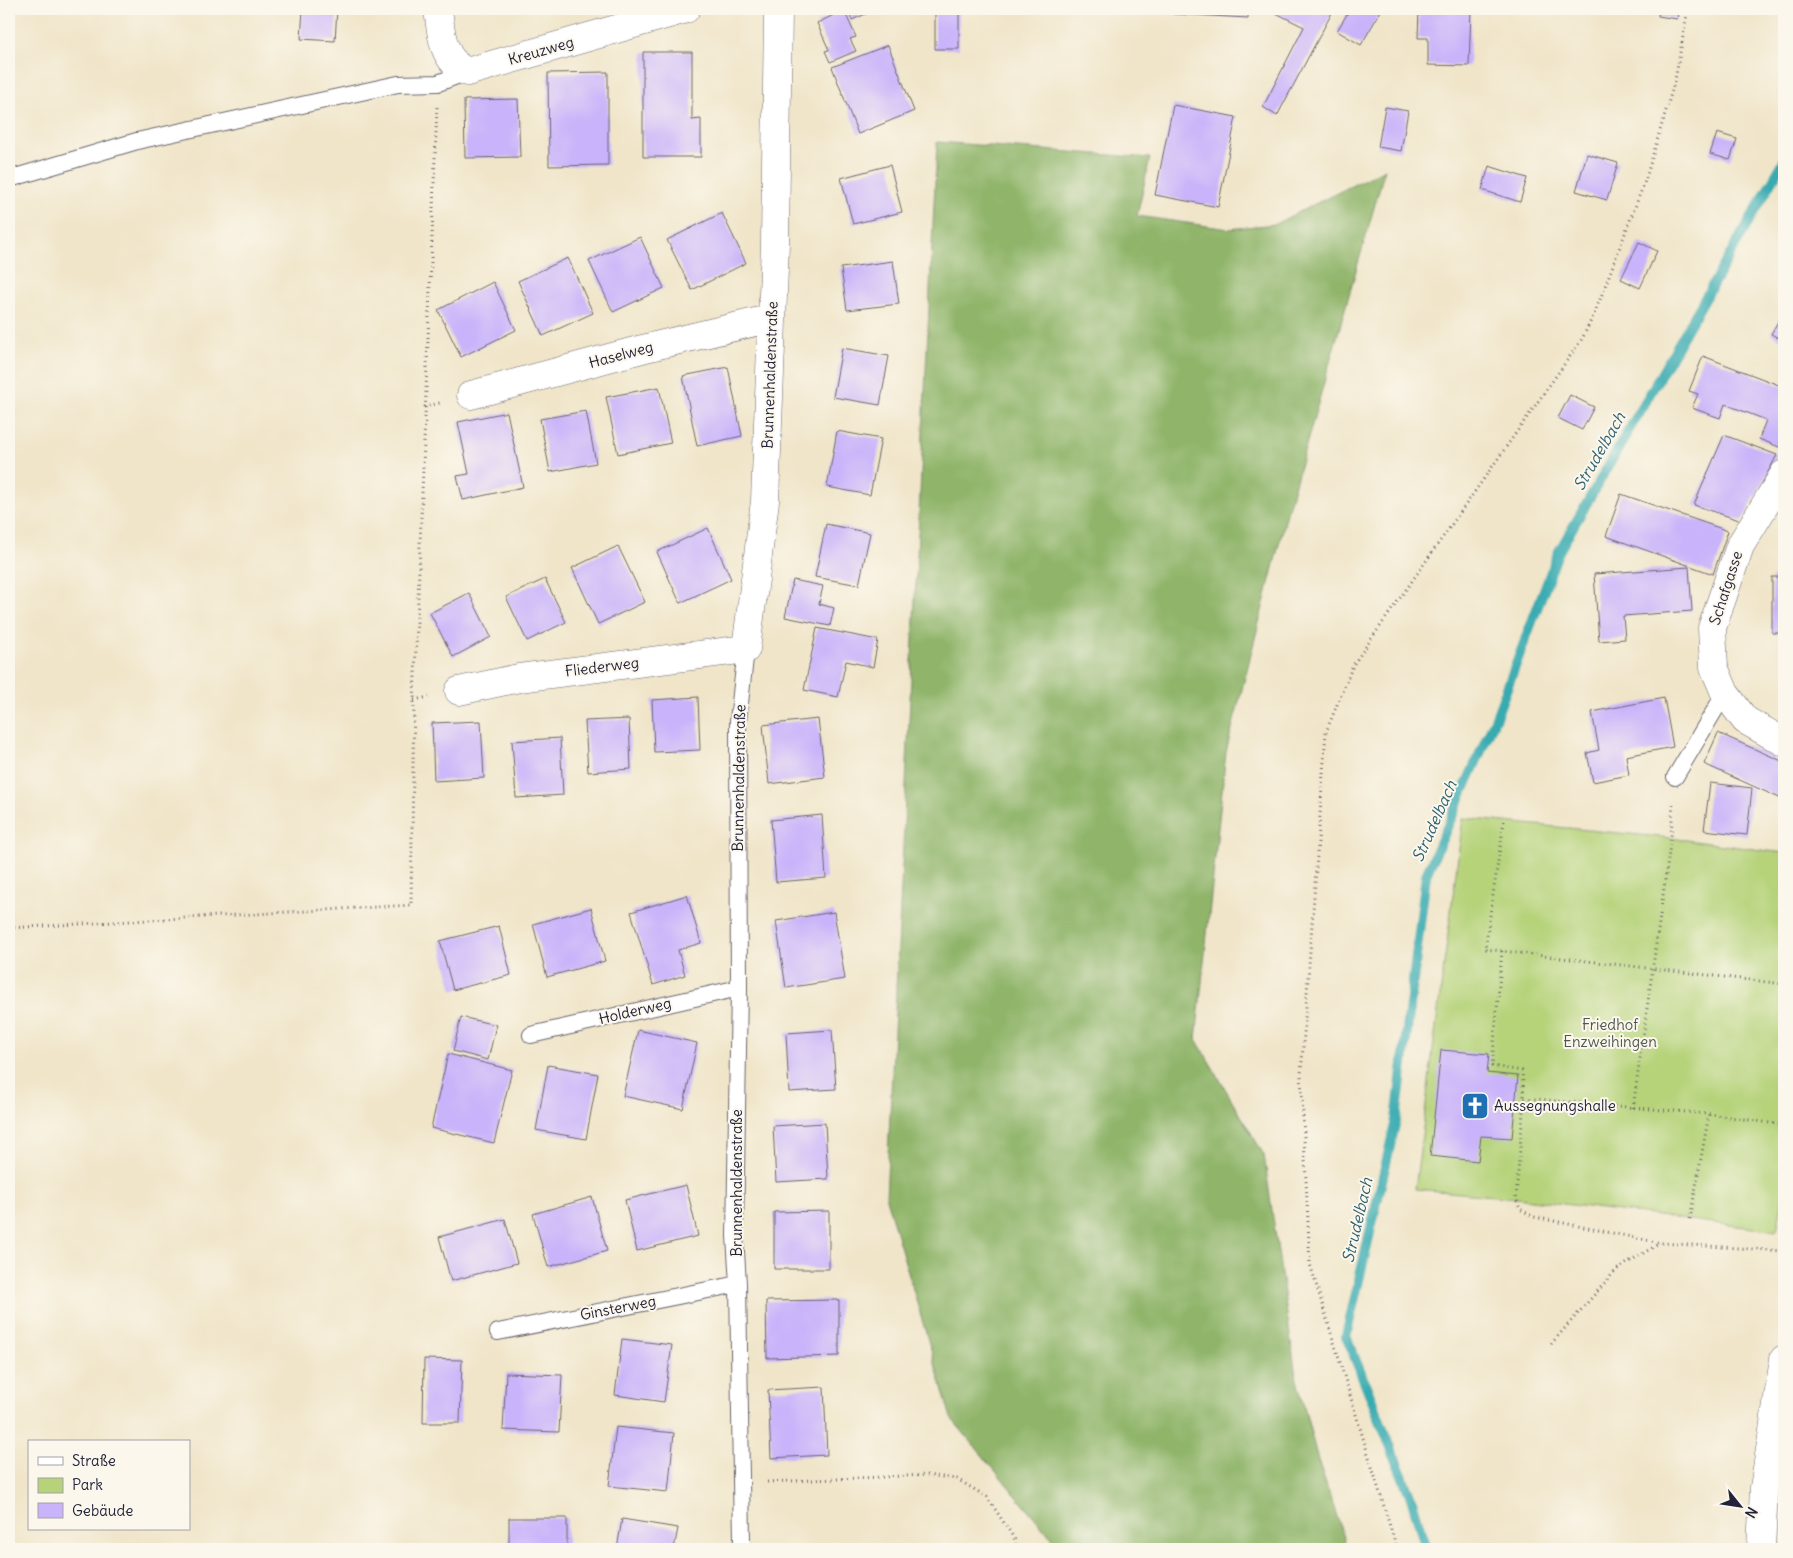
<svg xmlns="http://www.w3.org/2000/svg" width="1793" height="1558" viewBox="0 0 1793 1558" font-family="Delius,sans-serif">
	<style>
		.green { fill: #b6d37a; stroke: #6c7a5a }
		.forest { fill: #90b56a; stroke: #596c52 }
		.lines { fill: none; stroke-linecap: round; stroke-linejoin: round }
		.stream { stroke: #39abb1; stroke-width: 10 }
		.building { fill: #c9b3fa }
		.lane-casing { stroke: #6a666d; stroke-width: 18 }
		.street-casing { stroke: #6a666d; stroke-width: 29 }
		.path { stroke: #6a666d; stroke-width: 3; stroke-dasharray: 1 4; stroke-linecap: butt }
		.lane { stroke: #fff; stroke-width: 16 }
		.street { stroke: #fff; stroke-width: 28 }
		.labels { text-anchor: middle; stroke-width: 4; stroke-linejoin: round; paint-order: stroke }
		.street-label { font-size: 15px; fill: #22223b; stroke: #fbf7ec }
		.park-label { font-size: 15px; fill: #4e574e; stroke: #fbf7ec }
		.poi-label { font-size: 15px; fill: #22223b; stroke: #fbf7ec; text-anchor: start }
		.water-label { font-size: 16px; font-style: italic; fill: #2c6070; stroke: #fbf7ec }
	</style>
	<rect width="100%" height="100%" fill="#fbf7ec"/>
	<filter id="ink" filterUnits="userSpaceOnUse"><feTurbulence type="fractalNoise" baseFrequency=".02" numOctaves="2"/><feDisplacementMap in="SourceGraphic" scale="10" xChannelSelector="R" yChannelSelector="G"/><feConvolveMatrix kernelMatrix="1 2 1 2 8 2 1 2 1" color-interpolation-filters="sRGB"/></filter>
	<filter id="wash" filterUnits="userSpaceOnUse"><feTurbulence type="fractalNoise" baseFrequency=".0096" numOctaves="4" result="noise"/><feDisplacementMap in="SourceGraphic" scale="20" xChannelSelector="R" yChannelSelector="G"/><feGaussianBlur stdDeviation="1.12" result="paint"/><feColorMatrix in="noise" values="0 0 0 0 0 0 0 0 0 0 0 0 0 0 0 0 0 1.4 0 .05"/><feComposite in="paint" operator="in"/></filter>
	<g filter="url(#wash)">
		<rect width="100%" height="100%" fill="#f0e5c9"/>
		<!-- green -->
		<path class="green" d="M1463 818 1671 838 1784 853V1192L1777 1231 1516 1198 1415 1189Z"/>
		<!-- forest -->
		<path class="forest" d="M937 142 1150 158 1137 216 1229 229 1275 224 1385 169 1289 505 1226 752 1196 1039 1264 1155 1296 1376 1319 1464 1348 1549H1061L951 1418 886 1198Z"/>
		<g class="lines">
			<!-- stream -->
			<path class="stream" d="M1426 1549 1412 1500 1346 1336 1396 1120 1426 875 1496 717 1558 553 1784 161"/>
		</g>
		<g id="blocks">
			<!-- building -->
			<path class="building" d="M303 9H337L335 41 301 39Z
				M847 9H877L852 20Z
				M1174 9H1248V18L1173 14Z
				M1278 9H1334L1277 116 1263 107 1304 27 1276 13Z
				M1350 9H1382L1361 45 1337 31Z
				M1419 9H1471L1469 66 1428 65V38H1418Z
				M1659 9H1679L1677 19 1658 16Z
				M844 10 856 37 850 39 856 51 830 62 825 51 829 50 817 23Z
				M935 10H959V49H935Z
				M888 45 914 111 858 134 832 67Z
				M643 52H692V120L701 119V157H643Z
				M608 72V165L549 166 548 73Z
				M518 99 520 157 465 158 464 100Z
				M1173 105 1236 117 1218 207 1155 195Z
				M1385 107 1408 111 1401 151 1378 147Z
				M1717 133 1737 139 1730 160 1710 154Z
				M1587 154 1618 163 1607 200 1576 191Z
				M890 165 902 212 853 224 841 178Z
				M1489 166 1527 178 1520 202 1482 190Z
				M722 213 746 263 692 290 667 240Z
				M1782 216H1784V240L1779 239Z
				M640 237 664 288 613 312 589 261Z
				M1639 242 1657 251 1640 288 1621 279Z
				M568 258 593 313 543 336 518 281Z
				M893 261 899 304 847 310 841 268Z
				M493 282 516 330 461 357 438 310Z
				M1784 311V341L1771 334Z
				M842 348 889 356 880 405 833 397Z
				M1703 356 1784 387V449L1759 439 1766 420 1725 404 1720 418 1692 408 1698 394 1689 391Z
				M728 367 742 436 697 446 683 376Z
				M659 387 671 443 618 454 606 397Z
				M1570 395 1594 407 1582 430 1558 418Z
				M586 411 596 463 550 472 540 419Z
				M507 412 523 487 463 500 457 476 469 474 458 422Z
				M837 431 881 439 870 495 827 487Z
				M1724 435 1777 455 1742 521 1694 505Z
				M1621 494 1728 531 1713 574 1606 536Z
				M826 524 870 533 859 585 815 577Z
				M708 528 731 579 680 603 657 552Z
				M618 546 645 602 598 624 572 568Z
				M1689 567 1692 611 1623 616 1625 639 1599 641 1594 574Z
				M1772 577H1784V633H1772Z
				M545 579 566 622 527 641 506 597Z
				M793 580 823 586 819 604 834 608 830 626 785 617Z
				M469 593 491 637 453 657 430 613Z
				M817 628 878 640 873 667 846 661 838 697 804 690Z
				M698 697 700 750 654 752 652 700Z
				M1664 698 1673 747 1626 756 1629 775 1593 782 1587 753 1599 750 1592 712Z
				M629 719 631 769 588 772 585 721Z
				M818 719 825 777 769 784 763 725Z
				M481 721 484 778 434 781 432 723Z
				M1718 733 1784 762V800L1704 764Z
				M560 738 563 795 516 798 512 741Z
				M1710 783 1752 788 1747 835 1704 830Z
				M822 815 826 878 776 882 771 820Z
				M687 895 701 943 678 950 685 975 653 985 631 912Z
				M591 908 605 961 547 977 533 924Z
				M834 912 845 979 786 988 776 921Z
				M499 926 511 975 453 990 440 941Z
				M461 1017 496 1025 488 1060 453 1051Z
				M638 1030 697 1043 683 1109 623 1096Z
				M832 1030 836 1089 789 1092 786 1033Z
				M1441 1050 1489 1054 1487 1073 1518 1076 1512 1138 1481 1136 1478 1161 1430 1156Z
				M448 1054 512 1070 494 1143 431 1128Z
				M548 1065 598 1074 586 1139 536 1130Z
				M825 1123 828 1179 776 1182 773 1126Z
				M686 1185 698 1236 637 1251 625 1200Z
				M592 1197 607 1251 548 1267 533 1214Z
				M829 1211V1269H774V1212Z
				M505 1219 517 1263 451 1281 439 1237Z
				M839 1300V1356L767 1358 766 1301Z
				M622 1339 672 1345 664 1402 615 1395Z
				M424 1359 462 1360 460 1423H423Z
				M506 1373 562 1375 559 1432 503 1430Z
				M824 1387 827 1455 771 1458 768 1390Z
				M616 1427 674 1433 668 1492 609 1486Z
				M509 1518H567V1549H509Z
				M622 1519 678 1528 674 1549H617Z"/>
		</g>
	</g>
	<g filter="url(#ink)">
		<use href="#blocks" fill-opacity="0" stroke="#6a666d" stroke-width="1"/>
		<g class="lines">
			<!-- lane casing -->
			<g class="lane-casing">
				<path id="lane" d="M9 179 137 141 398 84 438 83 467 72
					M1675 777 1725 693
					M531 1035 739 988
					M498 1332 738 1284
					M740 1549 742 1541 738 1284 735 1236 739 988 738 721 746 649"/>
			</g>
			<!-- street casing -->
			<g class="street-casing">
				<path id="street" d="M438 9C441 33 442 60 467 72L686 9
					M471 395 642 349 772 318
					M1784 474 1740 546 1712 628 1714 667 1725 693 1745 720 1784 742
					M459 691 519 678 746 649 765 501 775 243 778 9
					M1761 1549 1764 1488 1784 1359"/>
			</g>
			<!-- path -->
			<path class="path" d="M424 407 443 402
				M414 700 429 697
				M1504 821 1485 949 1784 984
				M9 928 411 905 414 700 437 107
				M1502 951 1492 1066 1522 1071 1524 1098
				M1633 1108 1671 838 1673 801
				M1784 1125 1709 1114 1524 1098 1516 1198 1520 1209 1534 1217 1661 1243 1784 1251
				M1690 1219 1709 1114
				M1551 1344 1616 1270 1660 1243
				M767 1482 927 1475 957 1479 987 1497 1014 1538 1017 1549
				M1397 1549 1310 1264 1301 1075 1326 732 1353 665 1582 339 1596 310 1646 178 1675 80 1688 9"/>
			<!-- lane -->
			<use href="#lane" class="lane"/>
			<!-- street -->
			<use href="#street" class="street"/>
		</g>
	</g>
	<!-- icons -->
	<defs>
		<g id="church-square" transform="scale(1.4375)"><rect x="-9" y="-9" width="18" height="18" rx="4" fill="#1f6fb2" stroke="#fbf7ec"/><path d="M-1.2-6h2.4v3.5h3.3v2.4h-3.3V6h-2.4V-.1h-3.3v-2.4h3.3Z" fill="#fff"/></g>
	</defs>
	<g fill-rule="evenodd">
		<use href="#church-square" x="1475" y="1106"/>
	</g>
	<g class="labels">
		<!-- street labels -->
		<g class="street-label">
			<text transform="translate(541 51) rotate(-16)" y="5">Kreuzweg</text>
			<text transform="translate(621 355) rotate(-15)" y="5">Haselweg</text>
			<text transform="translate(770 375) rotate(-88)" y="5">Brunnenhaldenstraße</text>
			<text transform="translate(1726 588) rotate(-72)" y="5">Schafgasse</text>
			<text transform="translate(602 667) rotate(-7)" y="5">Fliederweg</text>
			<text transform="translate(739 778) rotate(-89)" y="5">Brunnenhaldenstraße</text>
			<text transform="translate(635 1011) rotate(-13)" y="5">Holderweg</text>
			<text transform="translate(737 1183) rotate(-90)" y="5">Brunnenhaldenstraße</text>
			<text transform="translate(618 1308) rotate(-11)" y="5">Ginsterweg</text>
		</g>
		<!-- park labels -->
		<g class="park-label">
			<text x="1610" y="1030">Friedhof<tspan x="1610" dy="17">Enzweihingen</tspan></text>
		</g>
		<!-- poi labels -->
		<g class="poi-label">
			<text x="1494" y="1111">Aussegnungshalle</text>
		</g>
		<!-- water labels -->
		<g class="water-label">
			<text transform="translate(1599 451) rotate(-60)" y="6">Strudelbach</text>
			<text transform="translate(1434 821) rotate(-66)" y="6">Strudelbach</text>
			<text transform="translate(1357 1220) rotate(-77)" y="6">Strudelbach</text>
		</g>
	</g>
	<!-- margin -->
	<rect width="1793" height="1558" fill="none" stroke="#fbf7ec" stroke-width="30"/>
	<!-- legend -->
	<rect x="28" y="1440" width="162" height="90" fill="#fbf7ec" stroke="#a4a2a5"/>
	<rect x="38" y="1457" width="25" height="8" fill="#ffffff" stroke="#a4a2a5"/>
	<text x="72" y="1466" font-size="15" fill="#22223b">Straße</text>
	<rect x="38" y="1478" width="25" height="15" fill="#b6d37a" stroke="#a4a2a5"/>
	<text x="72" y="1490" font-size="15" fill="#22223b">Park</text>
	<rect x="38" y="1503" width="25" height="15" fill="#c9b3fa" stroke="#a4a2a5"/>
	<text x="72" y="1516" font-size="15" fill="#22223b">Gebäude</text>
	<!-- north arrow -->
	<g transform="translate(1740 1506) rotate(120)" stroke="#fbf7ec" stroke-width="4" paint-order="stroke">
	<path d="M0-4L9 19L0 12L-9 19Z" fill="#22223b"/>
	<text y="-8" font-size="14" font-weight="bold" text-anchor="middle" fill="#22223b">N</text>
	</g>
</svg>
